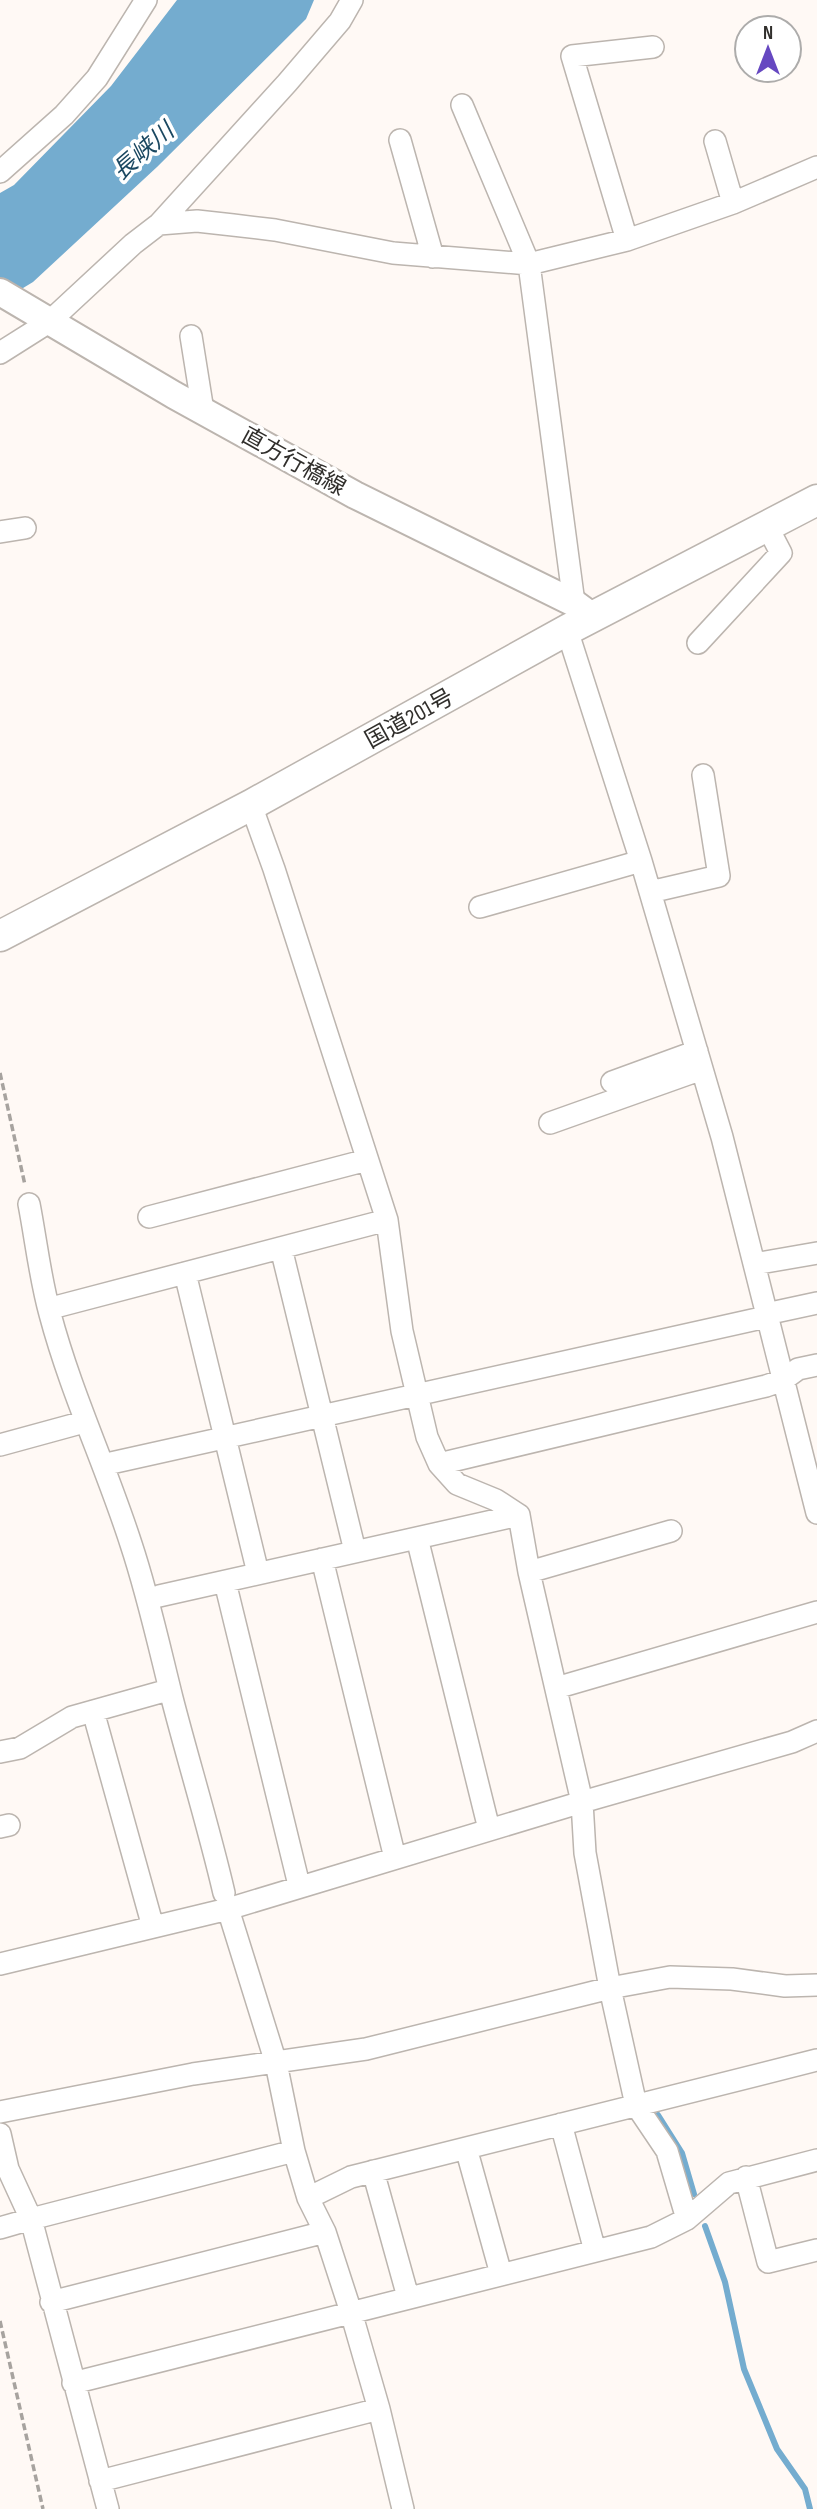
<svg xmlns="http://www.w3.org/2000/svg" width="817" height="2509" viewBox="0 0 817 2509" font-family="'Sofia Sans Condensed','Noto Sans JP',sans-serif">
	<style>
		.water { fill: #74accf }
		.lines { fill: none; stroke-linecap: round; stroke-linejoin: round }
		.stream { stroke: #74accf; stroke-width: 6 }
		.minor-casing { stroke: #bcb5af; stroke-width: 24 }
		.major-casing { stroke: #bcb5af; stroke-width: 30 }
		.highway-casing { stroke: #bcb5af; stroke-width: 33 }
		.path { stroke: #a7a39f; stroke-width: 3.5; stroke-dasharray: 7 3.5; stroke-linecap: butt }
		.minor { stroke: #fff; stroke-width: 21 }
		.major { stroke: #fff; stroke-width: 26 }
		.highway { stroke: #fff; stroke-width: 30 }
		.labels { text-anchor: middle; stroke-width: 7; stroke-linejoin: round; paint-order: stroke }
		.street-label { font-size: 23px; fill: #312f2c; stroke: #fff }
		.water-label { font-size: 24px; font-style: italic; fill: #1b4861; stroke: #fff }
	</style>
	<rect width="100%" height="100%" fill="#fff9f5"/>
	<!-- water -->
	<path class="water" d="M177 0H314L306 19 157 167 33 282 0 302V193L14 185 111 86Z"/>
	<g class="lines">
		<!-- stream -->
		<path class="stream" d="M658 2115 682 2153 694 2194
			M705 2226 725 2282 744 2369 777 2449 805 2489 810 2509"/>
		<!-- minor casing -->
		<g class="minor-casing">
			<path id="minor" d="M462 105 529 264 574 603
				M400 140 433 257
				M715 141 733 203
				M0 172 64 115 97 78 146 0
				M159 224 197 221 233 225 275 230 393 253 529 264 627 240 733 203 817 167
				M627 240 572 56 653 47
				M191 336 203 411
				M0 353 49 322 133 244 159 224 287 83 340 21 352 0
				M0 532 25 528
				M567 630 641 861 722 1137 817 1513
				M698 643 781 553 767 526
				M251 805 274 869 387 1220 402 1331 427 1437 439 1464 457 1484 496 1500 519 1515 529 1572 582 1802 585 1853 610 1988 636 2105 667 2151 687 2219
				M650 892 719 876 703 775
				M480 907 641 861
				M612 1082 697 1051
				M550 1123 702 1069
				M29 1204C36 1240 40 1278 50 1314 71 1393 106 1466 131 1544 148 1595 159 1646 172 1698 189 1764 209 1828 224 1893
				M149 1217 367 1160
				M281 1248 355 1551
				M754 1264 817 1253
				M185 1273 258 1573
				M59 1306 387 1220
				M766 1314 817 1303
				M0 1445 84 1422
				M111 1463 766 1317
				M439 1464 766 1386 783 1380 798 1369 817 1365
				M417 1538 489 1829
				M322 1559 395 1858
				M529 1572 671 1531
				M225 1582 299 1885
				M159 1596 519 1515
				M556 1688 817 1612
				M93 1711 153 1927
				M0 1752 20 1748 72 1717 161 1692
				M0 1827 9 1825
				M228 1909 276 2063 294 2151 308 2198 325 2232 351 2312 379 2409 403 2509
				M0 1964 228 1909 582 1802 792 1742 817 1731
				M0 2112 193 2074 366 2049 610 1988 670 1977 732 1979 785 1986 817 1985
				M561 2124 595 2251
				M0 2134 8 2169 31 2219 0 2228
				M466 2148 501 2274
				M373 2171 408 2297
				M746 2177 768 2262 817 2250
				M308 2198 351 2177 817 2060
				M51 2302 325 2232
				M73 2383 651 2237 687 2219 729 2183 817 2160
				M100 2481 379 2409
				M108 2509 31 2219 294 2151"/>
		</g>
		<!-- major casing -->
		<g class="major-casing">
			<path id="major" d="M0 292 174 395 355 495 574 603 593 617"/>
		</g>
		<!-- highway casing -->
		<g class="highway-casing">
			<path id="highway" d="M0 936 251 805 567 630 817 500"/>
		</g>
		<!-- path -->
		<path class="path" d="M0 1073 25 1185
			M0 2321 43 2509"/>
		<!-- minor -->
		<use href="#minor" class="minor"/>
		<!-- major -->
		<use href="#major" class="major"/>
		<!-- highway -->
		<use href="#highway" class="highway"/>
	</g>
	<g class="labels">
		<!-- street labels -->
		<g class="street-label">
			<text transform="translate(294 461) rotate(29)" y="8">直方行橋線</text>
			<text transform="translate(409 718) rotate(-29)" y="8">国道201号</text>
		</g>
		<!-- water labels -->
		<g class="water-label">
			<text transform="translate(143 151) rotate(-41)" y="8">長峡川</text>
		</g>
	</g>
	<!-- north arrow -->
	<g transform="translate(768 49)"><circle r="33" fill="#ffffff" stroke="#adacab" stroke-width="2"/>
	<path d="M0-5L12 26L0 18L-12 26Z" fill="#6648c1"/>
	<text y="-10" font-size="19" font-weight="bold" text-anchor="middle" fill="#312f2c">N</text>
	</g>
</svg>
